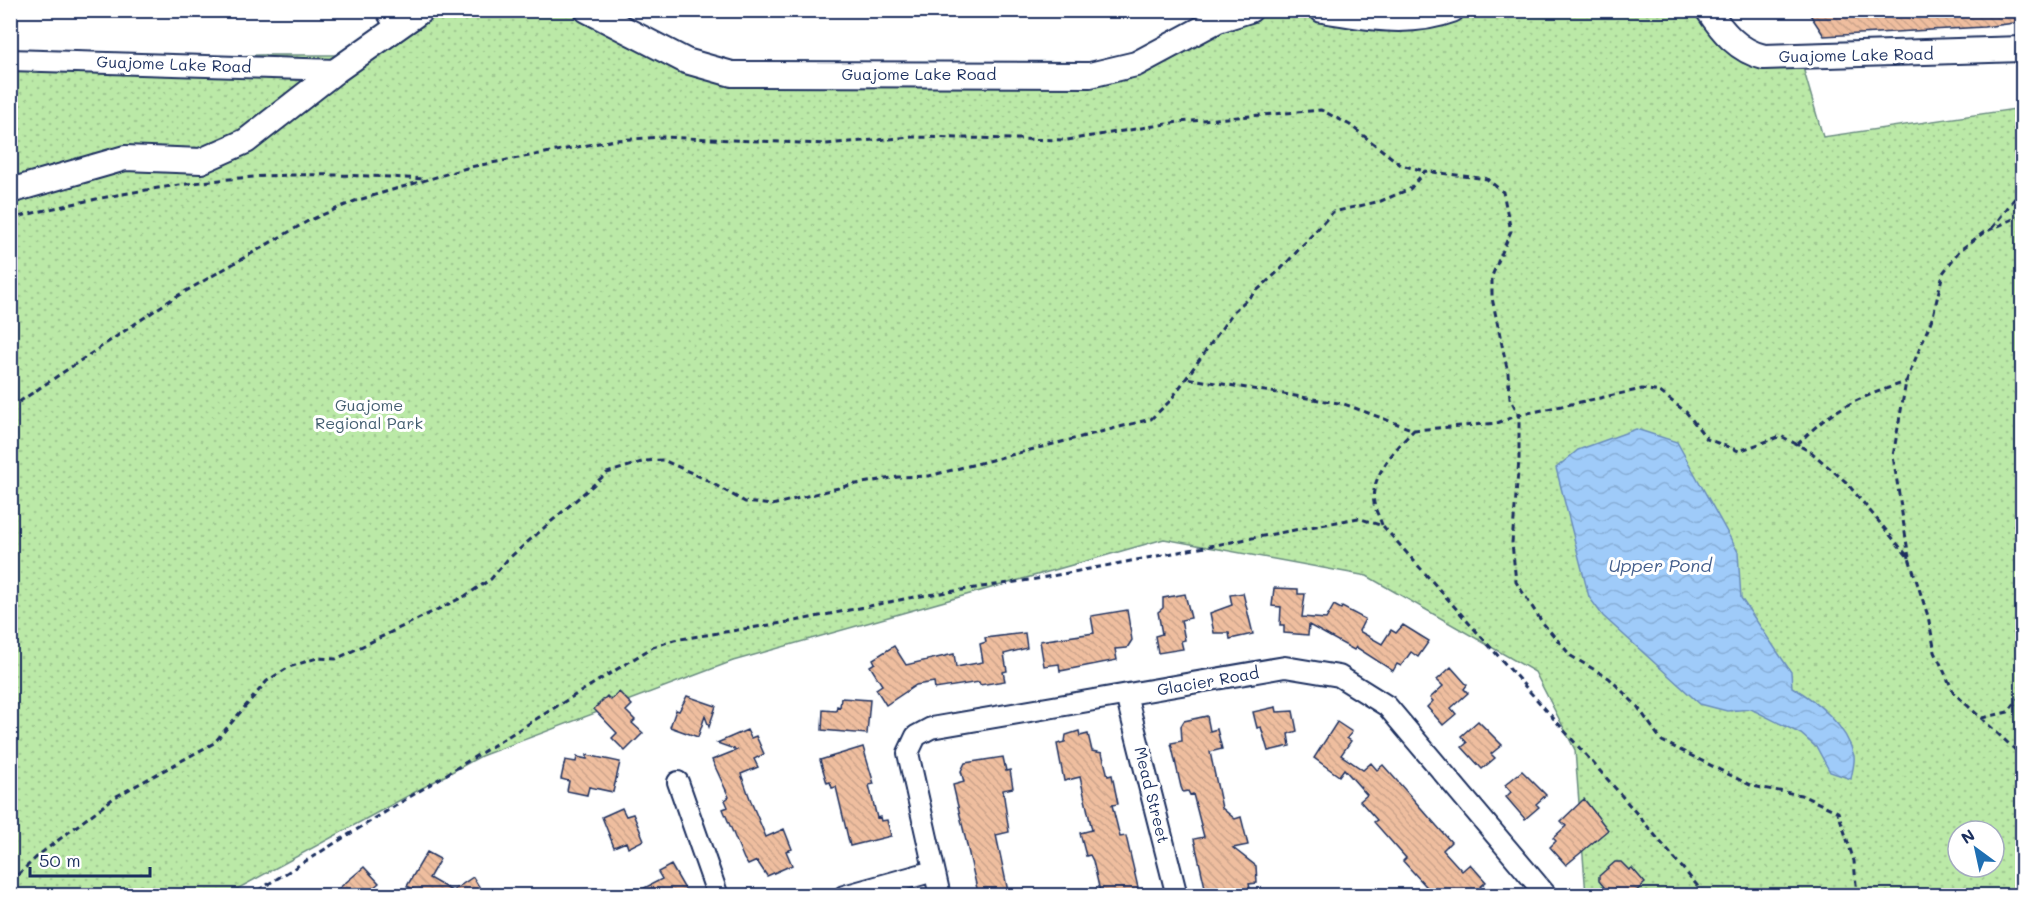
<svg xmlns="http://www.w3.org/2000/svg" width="2033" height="906" viewBox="0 0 2033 906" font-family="Mali,sans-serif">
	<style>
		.park { fill: url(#park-dots); stroke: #6b8c82; stroke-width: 1.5; fill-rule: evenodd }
		.water { fill: url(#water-waves); stroke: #6a8dbb; stroke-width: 1.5 }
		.building { fill: url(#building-back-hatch); stroke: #1b2f5e; stroke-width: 1.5 }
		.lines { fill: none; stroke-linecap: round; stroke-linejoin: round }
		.minor-casing { stroke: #1b2f5e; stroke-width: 24 }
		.tertiary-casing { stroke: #1b2f5e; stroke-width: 28 }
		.path { stroke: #1b2f5e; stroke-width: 3; stroke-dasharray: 6 4.5; stroke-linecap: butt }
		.minor { stroke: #fff; stroke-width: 20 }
		.tertiary { stroke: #fff; stroke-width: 24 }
		.labels { text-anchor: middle; stroke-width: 6; stroke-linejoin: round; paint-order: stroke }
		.street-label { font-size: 16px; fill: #1b2f5e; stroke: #fff }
		.park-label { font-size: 16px; fill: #435e70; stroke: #fff }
		.water-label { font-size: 18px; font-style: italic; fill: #435e8c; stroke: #fff }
	</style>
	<defs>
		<pattern id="park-dots" width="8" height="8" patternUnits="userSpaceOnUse" patternTransform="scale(1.5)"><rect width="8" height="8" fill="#bbe9a7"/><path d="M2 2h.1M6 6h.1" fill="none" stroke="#a0c892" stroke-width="1.8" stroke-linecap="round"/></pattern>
		<pattern id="water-waves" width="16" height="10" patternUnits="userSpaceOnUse" patternTransform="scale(1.5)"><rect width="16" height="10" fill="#9fcbf9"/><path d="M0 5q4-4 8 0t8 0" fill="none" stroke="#88afd8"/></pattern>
		<pattern id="building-back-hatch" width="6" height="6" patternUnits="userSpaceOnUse" patternTransform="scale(1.5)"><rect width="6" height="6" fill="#efbe9f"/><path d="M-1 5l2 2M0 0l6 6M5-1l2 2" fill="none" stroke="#cca48b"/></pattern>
	</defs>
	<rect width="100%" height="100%" fill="#fff"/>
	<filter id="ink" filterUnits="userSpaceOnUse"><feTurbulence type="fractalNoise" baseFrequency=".0167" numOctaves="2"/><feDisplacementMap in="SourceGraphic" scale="12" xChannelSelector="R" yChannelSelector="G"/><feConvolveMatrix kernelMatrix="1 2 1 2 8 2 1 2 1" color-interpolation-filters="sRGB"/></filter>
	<g filter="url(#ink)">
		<!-- park -->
		<path class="park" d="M585 10 693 64 1088 76 1248 11 1708 10 1726 36 1800 57 1823 137 2022 108V895H1586L1575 750 1535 672 1367 576 1164 539 733 661 481 756 226 895 11 896V55L141 60 261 55H367L431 11ZM1958 831H1994V867H1958Z"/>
		<!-- water -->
		<path class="water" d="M1636 429 1677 442 1738 552 1741 598 1791 672 1792 687C1817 701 1847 726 1854 756 1855 763 1852 772 1851 779L1830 772 1817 748 1801 734 1751 709 1727 711 1700 704 1603 616 1589 597 1556 468 1578 450Z"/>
		<!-- building -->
		<path class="building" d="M1807 10H2022V22L1984 27 1824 36Z
			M1274 588 1298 589V594H1305L1302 617 1326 619 1334 605 1341 609 1342 607 1365 619 1359 631 1382 644 1391 630 1396 633 1403 625 1429 641 1418 657 1411 652 1401 666 1397 664 1393 671 1356 647 1354 650 1309 625 1308 635 1284 633V625H1280L1281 607 1272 606Z
			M1243 593 1253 634 1230 639 1229 633H1214L1210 613 1232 605 1230 595Z
			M1185 594 1191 618 1181 620 1185 640 1181 641 1183 649 1158 653 1155 636 1162 634 1158 612 1163 608V598Z
			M1127 610 1132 640 1127 648 1115 649 1117 660 1060 671 1059 664 1044 666 1040 641 1094 633 1091 616Z
			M1025 633 1027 648 1004 654 1007 671 1003 672 1005 681 980 685 979 682 935 689 934 682 916 685 886 705 876 689 882 685 870 666 875 663 873 659 894 646 906 665 954 654 956 667 983 662 980 644 986 642 985 638Z
			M1451 667 1467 685 1464 689 1468 693 1451 708 1456 714 1443 725 1427 707 1433 701 1430 698 1443 686 1437 680Z
			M619 692 632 705 626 711 635 720 632 723 643 733 625 751 612 738 617 733 594 709 607 696 611 700Z
			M687 696 716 706 709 727 705 716 698 737 670 727 676 710 679 711Z
			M841 698 870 700 867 734 822 730 823 710 836 711 837 706 840 707Z
			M1276 707 1277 712 1293 711 1297 731 1288 734 1290 746 1268 751 1261 727 1257 728 1253 712Z
			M1207 716 1210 731 1217 729 1222 749 1210 752 1222 808 1235 819 1241 817 1248 845 1233 848 1256 866 1257 883 1249 884 1251 893 1246 896H1207L1194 839 1204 837 1193 794 1190 795 1188 791 1183 792 1181 787 1171 743 1182 741 1181 726 1184 721Z
			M1478 721 1502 745 1491 754 1495 758 1482 769 1462 747 1467 743 1461 736Z
			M1337 722 1352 732 1347 738 1351 741 1341 755 1363 770 1371 763 1377 770 1383 765 1451 842 1443 850 1462 871 1470 864 1486 882 1480 887 1487 896H1435L1403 861 1406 858 1374 822 1377 820 1360 801 1367 795 1344 769 1339 776 1314 758Z
			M747 730 751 738 756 736 764 754 754 759 758 767 741 774 752 804 766 837 784 829 792 849 786 851 792 865 767 876 757 861 748 865 744 859 723 809 728 807 725 800 729 797 712 760 737 750 717 743Z
			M1079 731 1080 736 1088 734 1092 751 1102 753 1108 776 1112 775 1118 804 1112 805 1120 837 1126 836 1140 896H1101L1093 861 1090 855 1086 856 1080 833 1092 830 1080 777 1064 781 1057 744 1065 742 1066 735Z
			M863 747 874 784 869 785 877 818 880 817 881 821 887 820 891 836 850 846 836 787 832 788 830 782 827 783 820 760Z
			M587 755 620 762 613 792 589 787 587 795 567 791 569 781 561 779 565 760 576 762 577 757 587 759Z
			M1003 757 1006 771 1010 770 1013 788 1003 790 1009 832 996 835 1009 896H994V890L978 893 953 785 964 782 961 771 965 763Z
			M1522 771 1546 795 1536 804 1539 807 1525 819 1506 797 1511 792 1505 785Z
			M1584 799 1608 830 1566 865 1550 847 1556 841 1553 838 1566 826 1561 821Z
			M622 808 626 816 633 814 644 840 628 848 626 842 614 847 602 817Z
			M427 852 440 859 429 878 452 891 473 877 485 896H425L407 886Z
			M1615 862H1621L1629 870 1632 868 1645 883 1631 896H1593L1604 887 1599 881V876Z
			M671 865 689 896H629L662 879 658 872Z
			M364 867 379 883 372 889 378 896H330Z"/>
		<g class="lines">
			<!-- minor casing -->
			<g class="minor-casing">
				<path id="minor" d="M386 10 396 28
					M10 60 337 70
					M1126 695 1177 896
					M678 782 718 896
					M844 896 934 871
					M940 896 908 753 916 736 931 728 1285 667 1339 676 1387 706 1547 896"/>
			</g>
			<!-- tertiary casing -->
			<g class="tertiary-casing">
				<path id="tertiary" d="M587 10 686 61 732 74 1090 75 1136 64 1218 20 1250 10
					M1322 10C1366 17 1409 26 1452 10
					M1708 10C1722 31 1738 51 1764 57L2022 49
					M10 191 125 158 201 161 246 141 337 70 422 10"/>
			</g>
			<!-- path -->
			<path class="path" d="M10 219C94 197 179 182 266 176 319 173 372 176 425 179
				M1992 228 2022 189
				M10 408 172 299 308 221 355 201 470 167 615 140 664 137 825 144 913 137 1067 140 1179 122 1321 110 1350 125 1401 165 1425 171
				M1797 445C1833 407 1858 398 1906 382
				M1382 525C1380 518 1375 510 1374 503 1369 477 1398 446 1414 430
				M1909 558 1893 456 1906 382 1933 316 1943 273 1959 251 1983 233 2022 215
				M1982 718 2008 712 2022 694
				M10 882 40 854 115 797 214 743 267 681 289 667 317 658 336 659 465 596 491 579 507 560 607 473 645 461 663 460 703 478 745 502 772 505 850 485 898 477 929 476 1151 419 1170 401 1234 311 1280 270 1333 212 1381 201 1410 189 1425 171 1487 179 1503 192 1511 231 1492 276V298L1508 373 1510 398 1519 415 1497 423 1414 430 1344 404 1186 378
				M249 896 653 647 674 640 795 621 914 597 1036 579 1358 518 1383 526 1616 789 1706 896
				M1857 896 1854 861 1838 812 1801 795 1752 786 1662 741 1637 706 1609 678 1571 656 1542 622 1516 582 1512 543 1519 460V415L1642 389 1660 392 1686 412 1707 439 1739 451 1781 436 1811 452 1846 482 1909 558 1928 616 1935 652 1954 693 2022 756"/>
			<!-- minor -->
			<use href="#minor" class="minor"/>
			<!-- tertiary -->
			<use href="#tertiary" class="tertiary"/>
		</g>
	</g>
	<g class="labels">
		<!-- street labels -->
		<g class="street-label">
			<text transform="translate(1856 55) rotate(-1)" y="6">Guajome Lake Road</text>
			<text transform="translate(174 64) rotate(2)" y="6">Guajome Lake Road</text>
			<text x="919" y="80">Guajome Lake Road</text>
			<text transform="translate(1208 681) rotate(-10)" y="6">Glacier Road</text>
			<text transform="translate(1152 795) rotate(76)" y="6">Mead Street</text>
		</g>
		<!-- park labels -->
		<g class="park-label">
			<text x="369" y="411">Guajome<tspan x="369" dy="18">Regional Park</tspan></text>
		</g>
		<!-- water labels -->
		<g class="water-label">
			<text x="1660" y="572">Upper Pond</text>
		</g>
	</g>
	<!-- margin -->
	<rect width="2033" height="906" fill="none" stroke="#fff" stroke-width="36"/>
	<rect x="18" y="18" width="1997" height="870" fill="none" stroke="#1b2f5e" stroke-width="2" filter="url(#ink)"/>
	<!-- north arrow -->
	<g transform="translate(1976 849) rotate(327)"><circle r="28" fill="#ffffff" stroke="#a4acbf" stroke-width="1.5"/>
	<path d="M0-4.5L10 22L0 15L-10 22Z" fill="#1f6fb2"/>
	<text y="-9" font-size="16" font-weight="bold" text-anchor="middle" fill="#1b2f5e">N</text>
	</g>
	<!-- scale -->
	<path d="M30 867v9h120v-9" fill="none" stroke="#1b2f5e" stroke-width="3"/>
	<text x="39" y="867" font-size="18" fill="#1b2f5e" stroke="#ffffff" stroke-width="4.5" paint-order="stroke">50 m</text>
</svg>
